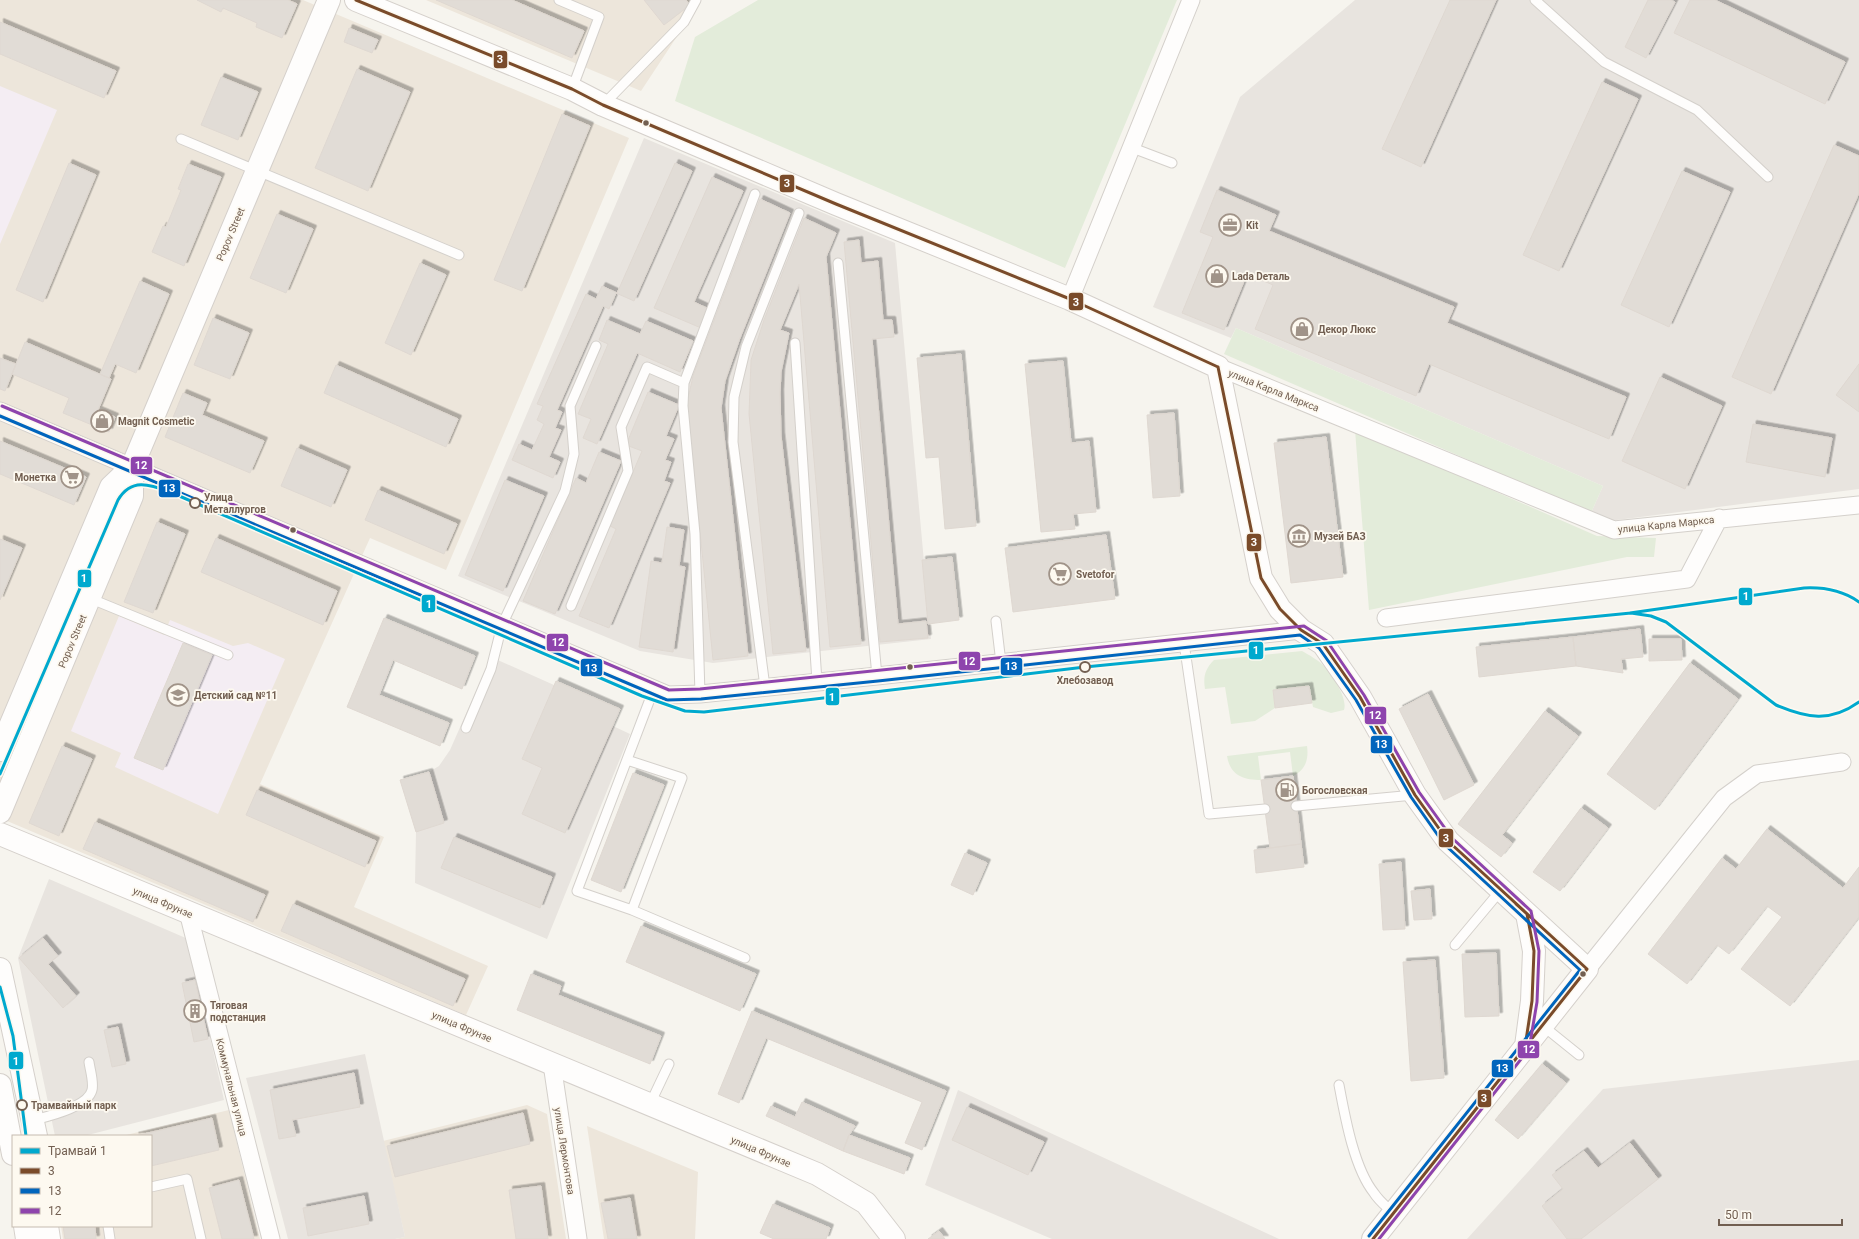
<svg xmlns="http://www.w3.org/2000/svg" width="1859" height="1239" viewBox="0 0 1859 1239" font-family="Roboto,sans-serif">
	<style>
		.residential { fill: #ede6db }
		.industrial { fill: #e8e4df }
		.education { fill: #f4edf3 }
		.green { fill: #e3ecda }
		.building { fill: #e1dcd6; stroke: #dfd8d1; filter: url(#shadow) }
		.lines { fill: none; stroke-linecap: round; stroke-linejoin: round }
		.lane-casing { stroke: #d4d0cb; stroke-width: 11 }
		.street-casing { stroke: #d4d0cb; stroke-width: 19 }
		.secondary-casing { stroke: #d5d0cb; stroke-width: 24 }
		.lane { stroke: #fefdfc; stroke-width: 9 }
		.street { stroke: #fefdfc; stroke-width: 17 }
		.secondary { stroke: #fefdfc; stroke-width: 22 }
		.bus-1-casing { stroke: #fdf9f0; stroke-width: 6 }
		.bus-2-casing { stroke: #fdf9f0; stroke-width: 6 }
		.bus-3-casing { stroke: #fdf9f0; stroke-width: 6 }
		.bus-1 { stroke: #7a4b2a; stroke-width: 3 }
		.bus-2 { stroke: #0065bd; stroke-width: 3 }
		.bus-3 { stroke: #8e44ad; stroke-width: 3 }
		.tram-1-casing { stroke: #fdf9f0; stroke-width: 6 }
		.tram-1 { stroke: #00a9ce; stroke-width: 3 }
		.bus-dot { fill: #725f51; stroke: #fdf9f0; stroke-width: 1.5 }
		.stop-dot { fill: #fdf9f0; stroke: #725f51; stroke-width: 2 }
		.labels { text-anchor: middle; stroke-width: 3.5; stroke-linejoin: round; paint-order: stroke }
		.poi-label { font-size: 10px; font-weight: bold; fill: #725f51; stroke: #fdf9f0; text-anchor: start }
		.street-label { font-size: 10px; fill: #725f51; stroke: #fdf9f0 }
		.stop-label { font-size: 10px; font-weight: bold; fill: #725f51; stroke: #fdf9f0; text-anchor: start }
		.line-badge { stroke: #fdf9f0; stroke-width: 1.5 }
		.badge-label { font-size: 11px; text-anchor: middle; font-weight: bold; fill: #fff }
	</style>
	<defs>
		<filter id="shadow"><feDropShadow dx="3.5" dy="-3.5" stdDeviation="0" flood-color="#0004"/></filter>
	</defs>
	<rect width="100%" height="100%" fill="#f6f4ee"/>
	<!-- residential -->
	<path class="residential" d="M0 0H303L629 138 446 570 370 538 260 784 384 837 354 907 488 966 466 1015 0 818Z
		M426 0H701L641 91Z
		M527 1105 547 1114 566 1239H395L405 1237 383 1141Z
		M229 1110 260 1239H63L61 1226H151V1136H122Z
		M587 1126 698 1172 695 1239H604Z"/>
	<!-- industrial -->
	<path class="industrial" d="M1355 0H1859V489L1609 521 1591 513 1603 486 1236 328 1231 338 1153 307 1240 97Z
		M644 138 895 243 931 639 713 663 640 651 458 576Z
		M491 657 554 685 556 681 620 709 613 726 630 734 547 939 415 883 416 832 400 780 429 772 439 766 450 750Z
		M49 879 188 939 224 1100 84 1136H55L18 958Z
		M365 1054 405 1237 395 1239H288L246 1078Z
		M1859 1060V1239H1467L1603 1089Z
		M958 1090 1279 1239H1052L925 1185Z"/>
	<!-- education -->
	<path class="education" d="M0 86 57 110 0 244Z
		M119 616 164 635 170 620 233 646 248 643 285 659 218 814 115 767 121 753 71 731Z"/>
	<!-- green -->
	<path class="green" d="M758 0H1177L1065 268 675 101 695 37Z
		M1236 328 1603 486 1591 513 1224 354Z
		M1355 430 1597 536 1656 538 1654 557H1627L1369 610Z
		M1302 651C1309 655 1318 660 1323 665 1332 675 1348 698 1344 710L1331 713 1313 707 1309 686 1273 690 1275 708 1255 721 1231 724 1225 687 1205 689C1203 677 1205 669 1214 660Z
		M1307 746C1309 760 1305 770 1293 776L1290 752 1258 756 1261 780C1243 780 1230 775 1227 756Z"/>
	<!-- building -->
	<path class="building" d="M197 0H288L297 4 282 38 256 27 257 23 223 8 221 12Z
		M436 0H512L584 31 572 58Z
		M644 0H686L690 5 664 25Z
		M1450 0H1496L1421 167 1382 149Z
		M1648 0H1671L1675 2 1646 58 1625 47Z
		M1690 0H1715L1845 62 1825 104 1674 33Z
		M0 22 116 71 104 98 0 54Z
		M349 28 378 40 372 53 344 42Z
		M357 69 410 92 368 191 315 168Z
		M221 77 258 92 238 140 201 125Z
		M1602 82 1638 99 1559 271 1523 255Z
		M562 114 590 126 522 291 494 280Z
		M1834 145 1859 156V193L1771 394 1732 377Z
		M69 163 96 175 43 302 16 290Z
		M675 163 692 171 634 301 616 293 609 309 603 306 557 410 562 412 555 428 561 430 549 457 560 462 553 478 512 460 519 444 532 450 544 424 537 420 543 406 537 404 586 294 596 299 602 286 617 293Z
		M188 164 221 177 184 266 152 252 163 226 166 227 181 190 178 189Z
		M1682 171 1730 192 1669 327 1621 305Z
		M712 177 743 191 694 302 709 309 701 328 654 308Z
		M1217 190 1276 215 1269 231 1454 307 1447 323 1626 397 1609 439 1429 364 1416 396 1255 329 1273 285 1247 274 1224 330 1182 313 1213 237 1200 232Z
		M760 199 790 213 740 338 725 381 721 408 748 656 713 660 687 403 693 376Z
		M277 214 313 229 286 293 250 278Z
		M804 218 836 233 826 257 861 644 830 647 799 284 780 330 789 333 781 372 780 393 781 436 806 651 773 654 749 414 751 360 764 320Z
		M859 240 861 263 878 261 883 320H892L894 337 872 339 898 624 926 621 928 638 880 642 844 242Z
		M420 263 446 275 411 355 385 343Z
		M140 281 169 294 136 373 115 364 109 378 100 374Z
		M213 318 249 333 230 379 194 365Z
		M607 320 640 334 646 321 693 341 680 372 637 353 597 444 583 438 591 419 578 414 608 344 599 340Z
		M25 342 111 379 98 410 115 417 109 432 63 413 69 398 12 374Z
		M961 354 976 526 945 529 939 457 926 458 917 358Z
		M0 358 16 364 5 391 0 389Z
		M1063 361 1071 443 1089 441 1096 512 1073 514 1075 529 1041 532 1025 364Z
		M1859 364V412L1836 395Z
		M336 365 458 419 446 447 324 393Z
		M1660 377 1722 406 1685 489 1622 461Z
		M648 392 679 405 666 436 674 439 665 460 671 462 664 481 670 483 609 628 579 616 616 529 610 526 642 451 626 445Z
		M183 393 207 403 202 415 264 441 250 473 165 437Z
		M1174 413 1180 496 1153 498 1147 415Z
		M1753 424 1832 438 1825 477 1746 462Z
		M1326 437 1343 577 1291 583 1274 443Z
		M0 441 86 477 74 505 0 474Z
		M297 448 347 470 331 507 281 486Z
		M599 452 621 461 555 614 523 601 576 478 586 483Z
		M505 480 544 496 503 591 465 575Z
		M378 490 457 524 444 554 365 520Z
		M157 522 185 534 153 613 124 602Z
		M667 527 684 530 679 566 685 567 673 652 639 647 651 561 662 563Z
		M1106 535 1115 599 1013 612 1005 548Z
		M216 538 337 591 323 625 201 572Z
		M0 539 22 548 0 600Z
		M952 557 959 620 928 624 922 560Z
		M384 618 475 656 462 689 393 660 379 695 449 723 440 746 347 707Z
		M1640 629 1643 657 1621 659 1623 673 1576 666 1573 637Z
		M1573 637 1576 666 1479 677 1476 647Z
		M1649 639H1681L1682 660 1649 661Z
		M183 643 212 655 163 770 134 758Z
		M1690 663 1738 699 1655 810 1607 774Z
		M556 681 620 709 565 833 522 814 542 768 522 759Z
		M1309 686 1312 703 1275 708 1273 690Z
		M1428 694 1474 785 1444 800 1399 709Z
		M1545 711 1578 736 1502 835 1512 843 1501 857 1458 824Z
		M62 746 92 759 59 836 29 823Z
		M429 772 444 823 416 832 400 780Z
		M633 773 664 785 621 892 591 880Z
		M1293 776 1301 844 1270 848 1261 780Z
		M257 790 376 841 365 867 246 815Z
		M1581 808 1608 828 1560 891 1533 872Z
		M95 822 265 895 253 922 83 849Z
		M1767 829 1843 888 1859 867V917L1790 1006 1741 969 1782 917 1767 906 1729 954 1717 945 1687 984 1648 954 1722 858 1736 869Z
		M454 837 552 877 540 908 441 868Z
		M1301 844 1304 867 1256 873 1254 850Z
		M965 853 987 863 973 895 951 885Z
		M1401 862 1405 929 1383 930 1379 864Z
		M1430 889 1432 919 1414 920 1411 891Z
		M293 904 465 979 453 1006 281 931Z
		M641 926 756 974 740 1011 626 962Z
		M43 938 58 956 48 964 76 996 63 1008 19 958Z
		M1496 953 1499 1016 1465 1017 1462 954Z
		M1435 960 1444 1078 1411 1081 1403 962Z
		M531 974 561 986 558 995 661 1036 650 1064 517 1010Z
		M195 980 208 1039 194 1042 182 983Z
		M752 1011 946 1091 922 1150 905 1143 922 1102 766 1038 739 1103 718 1094Z
		M118 1027 126 1064 112 1067 104 1030Z
		M1542 1064 1566 1083 1518 1139 1495 1120Z
		M354 1073 360 1107 292 1120 296 1136 279 1139 270 1090Z
		M802 1102 855 1126 849 1135 843 1151 766 1116 771 1106 795 1117Z
		M967 1107 1044 1142 1028 1175 952 1140Z
		M523 1113 530 1144 395 1177 387 1146Z
		M212 1118 219 1150 151 1166V1136H135Z
		M849 1135 910 1158 904 1174 843 1151Z
		M1630 1143 1658 1179 1581 1239H1567L1542 1206 1563 1189 1552 1175 1584 1151 1598 1168Z
		M239 1180 254 1239H222L209 1188Z
		M541 1186 548 1239H516L509 1190Z
		M364 1196 369 1224 308 1236 303 1208Z
		M630 1198 637 1239H608L601 1203Z
		M773 1204 830 1228 826 1239H774L760 1233Z
		M63 1226H95L96 1239H65Z
		M939 1231 945 1239H928Z"/>
	<g class="lines">
		<!-- lane casing -->
		<g class="lane-casing">
			<path id="lane" d="M559 0 599 17 572 89
				M1535 0 1604 62 1697 110 1768 177
				M603 105 684 22 696 0
				M181 139 459 255
				M1130 147 1172 163
				M838 263 877 676
				M795 343 817 682
				M89 598 228 655
				M571 606 628 471 621 427 647 367 684 383
				M996 621 1001 663
				M1184 643 1209 814 1265 809
				M765 687 733 442 734 397 746 347 799 213
				M700 694 695 534 683 406 684 383 755 194
				M466 728 491 669 502 625 565 491 574 454 570 406 596 346
				M627 760 682 778 632 910 577 891 650 699 653 689
				M1296 806 1414 795
				M632 910 745 958
				M1455 945 1501 890
				M1543 1026 1579 1055
				M1339 1085C1345 1117 1354 1168 1374 1193 1379 1201 1387 1207 1393 1213
				M650 1104 669 1064
				M34 1120C49 1116 88 1107 92 1090 94 1082 90 1070 89 1062
				M151 1187 187 1179 201 1239
				M108 1226 110 1239"/>
		</g>
		<!-- street casing -->
		<g class="street-casing">
			<path id="street" d="M1070 299 1191 0
				M1218 367 1614 530 1859 505
				M0 411 668 695 700 694 877 676 1301 630
				M1386 618 1687 579 1719 518
				M188 912 271 1239
				M1587 969 1724 798 1757 774 1842 762
				M552 1064 578 1239"/>
		</g>
		<!-- secondary casing -->
		<g class="secondary-casing">
			<path id="secondary" d="M356 0 572 89 603 105 836 204 1070 299 1218 367 1261 578 1280 609 1301 630 1323 644 1360 697 1415 795 1448 841 1587 969 1373 1239
				M0 750 111 487 132 467 329 0
				M0 812 132 496V467
				M0 834 817 1174 866 1203 894 1239
				M0 969 36 1136
				M1526 1046 1532 1001 1534 951 1527 914
				M0 1085 13 1154
				M25 1226 27 1239
				M47 1226 49 1239"/>
		</g>
		<!-- lane -->
		<use href="#lane" class="lane"/>
		<!-- street -->
		<use href="#street" class="street"/>
		<!-- secondary -->
		<use href="#secondary" class="secondary"/>
		<!-- bus-1 casing -->
		<g class="bus-1-casing">
			<path id="bus-1" d="M356 0 572 89 603 105 836 204 1070 299 1218 367
				M1218 367 1261 578 1280 609 1301 630 1323 644 1360 697 1415 795 1448 841 1587 969 1373 1239
				M1516 904 1527 914 1534 951 1532 1001 1525 1047"/>
		</g>
		<!-- bus-2 casing -->
		<g class="bus-2-casing">
			<path id="bus-2" d="M0 416 667 700 701 699 878 681 1300 635 1319 648 1356 700 1411 797 1444 844 1580 970 1369 1236"/>
		</g>
		<!-- bus-3 casing -->
		<g class="bus-3-casing">
			<path id="bus-3" d="M2 406 669 690 700 689 1304 626 1327 641 1364 695 1419 792 1452 838 1531 911 1539 951 1537 1002 1529 1049 1379 1239"/>
		</g>
		<!-- bus-1 -->
		<use href="#bus-1" class="bus-1"/>
		<!-- bus-2 -->
		<use href="#bus-2" class="bus-2"/>
		<!-- bus-3 -->
		<use href="#bus-3" class="bus-3"/>
		<!-- tram-1 casing -->
		<g class="tram-1-casing">
			<path id="tram-1" d="M1630 613 1804 588C1824 587 1842 590 1859 602
				M0 774 118 500C131 478 149 484 170 492L642 696 685 711 704 712 1085 667 1631 613 1651 616 1666 622 1776 705C1807 718 1830 723 1859 702
				M0 987 13 1036 26 1136"/>
		</g>
		<!-- tram-1 -->
		<use href="#tram-1" class="tram-1"/>
	</g>
	<!-- icons -->
	<defs>
		<g id="office-ring" transform="scale(1.15)"><circle r="9.5" fill="#fdf9f0" stroke="#a09388" stroke-width="1.5"/><path d="M-6-3h4V-5.5h4V-3h4V5H-6ZM-1-4.5V-3h2v-1.5ZM-6 0V1H6V0Z" fill="#a09388"/></g>
		<g id="shop-ring" transform="scale(1.15)"><circle r="9.5" fill="#fdf9f0" stroke="#a09388" stroke-width="1.5"/><path d="M-5-2.5h2.3a2.7 3.5 0 0 1 5.4 0H5L5.5 6h-11ZM-1.5-2.5h3a1.5 2.3 0 0 0-3 0Z" fill="#a09388"/></g>
		<g id="supermarket-ring" transform="scale(1.15)"><circle r="9.5" fill="#fdf9f0" stroke="#a09388" stroke-width="1.5"/><path d="M-6-5.5h2.5l.6 2H6L4.5 2H-2.5L-4.4-4H-6ZM-1.5 3.2a1.3 1.3 0 1 0 .1 0ZM3 3.2a1.3 1.3 0 1 0 .1 0Z" fill="#a09388"/></g>
		<g id="museum-ring" transform="scale(1.15)"><circle r="9.5" fill="#fdf9f0" stroke="#a09388" stroke-width="1.5"/><path d="M0-6L6-3V-2H-6V-3ZM-5-1h2V3h-2ZM-1-1h2V3h-2ZM3-1h2V3H3ZM-6 4H6V6H-6Z" fill="#a09388"/></g>
		<g id="school-ring" transform="scale(1.15)"><circle r="9.5" fill="#fdf9f0" stroke="#a09388" stroke-width="1.5"/><path d="M0-5L7-2L0 1L-7-2ZM-4 1L0 2.5L4 1V4Q0 6-4 4Z" fill="#a09388"/></g>
		<g id="fuel-ring" transform="scale(1.15)"><circle r="9.5" fill="#fdf9f0" stroke="#a09388" stroke-width="1.5"/><path d="M-5.5-6h7V0h2V4h1.3V-2.5L3-4.5l.8-.8L6-3V5H2.5V1h-1V6h-7ZM-4.2-4.7v3.2H.2V-4.7Z" fill="#a09388"/></g>
		<g id="building-ring" transform="scale(1.15)"><circle r="9.5" fill="#fdf9f0" stroke="#a09388" stroke-width="1.5"/><path d="M-4-6H4V6H1V3H-1V6H-4ZM-2.5-4.3h1.7v1.8h-1.7ZM.8-4.3h1.7v1.8H.8ZM-2.5-1h1.7V.8h-1.7ZM.8-1h1.7V.8H.8Z" fill="#a09388"/></g>
	</defs>
	<g fill-rule="evenodd">
		<use href="#office-ring" x="1230" y="225"/>
		<use href="#shop-ring" x="1217" y="276"/>
		<use href="#shop-ring" x="1302" y="329"/>
		<use href="#shop-ring" x="102" y="421"/>
		<use href="#supermarket-ring" x="72" y="477"/>
		<use href="#museum-ring" x="1299" y="536"/>
		<use href="#supermarket-ring" x="1060" y="574"/>
		<use href="#school-ring" x="178" y="695"/>
		<use href="#fuel-ring" x="1287" y="790"/>
		<use href="#building-ring" x="195" y="1011"/>
	</g>
	<!-- markers -->
	<g class="bus-dot">
		<circle cx="646" cy="123" r="3.5"/>
		<circle cx="293" cy="530" r="3.5"/>
		<circle cx="910" cy="667" r="3.5"/>
		<circle cx="1583" cy="974" r="3.5"/>
	</g>
	<g class="stop-dot">
		<circle cx="195" cy="503" r="5"/>
		<circle cx="1085" cy="667" r="5"/>
		<circle cx="22" cy="1105" r="5"/>
	</g>
	<g class="labels">
		<!-- poi labels -->
		<g class="poi-label">
			<text x="1246" y="229">Kit</text>
			<text x="1232" y="280">Lada Dеталь</text>
			<text x="1318" y="333">Декор Люкс</text>
			<text x="118" y="425">Magnit Cosmetic</text>
			<text x="56" y="481" text-anchor="end">Монетка</text>
			<text x="1314" y="540">Музей БАЗ</text>
			<text x="1076" y="578">Svetofor</text>
			<text x="194" y="699">Детский сад №11</text>
			<text x="1302" y="794">Богословская</text>
			<text x="210" y="1009">Тяговая<tspan x="210" dy="12">подстанция</tspan></text>
		</g>
		<!-- street labels -->
		<g class="street-label">
			<text transform="translate(230 234) rotate(-67)" y="4">Popov Street</text>
			<text transform="translate(1274 390) rotate(22)" y="4">улица Карла Маркса</text>
			<text transform="translate(1666 524) rotate(-6)" y="4">улица Карла Маркса</text>
			<text transform="translate(72 641) rotate(-67)" y="4">Popov Street</text>
			<text transform="translate(163 902) rotate(23)" y="4">улица Фрунзе</text>
			<text transform="translate(462 1026) rotate(23)" y="4">улица Фрунзе</text>
			<text transform="translate(232 1087) rotate(76)" y="4">Коммунальная улица</text>
			<text transform="translate(565 1151) rotate(81)" y="4">улица Лермонтова</text>
			<text transform="translate(761 1151) rotate(23)" y="4">улица Фрунзе</text>
		</g>
		<!-- stop labels -->
		<g class="stop-label">
			<text x="204" y="501">Улица<tspan x="204" dy="12">Металлургов</tspan></text>
			<text x="1085" y="684" text-anchor="middle">Хлебозавод</text>
			<text x="31" y="1109">Трамвайный парк</text>
		</g>
	</g>
	<g class="line-badge">
		<rect x="493" y="50" width="15" height="19" rx="4" fill="#7a4b2a"/>
		<rect x="779" y="174" width="16" height="19" rx="4" fill="#7a4b2a"/>
		<rect x="1068" y="292" width="16" height="19" rx="4" fill="#7a4b2a"/>
		<rect x="130" y="456" width="23" height="19" rx="4" fill="#8e44ad"/>
		<rect x="158" y="479" width="23" height="19" rx="4" fill="#0065bd"/>
		<rect x="1246" y="533" width="16" height="19" rx="4" fill="#7a4b2a"/>
		<rect x="77" y="569" width="15" height="19" rx="4" fill="#00a9ce"/>
		<rect x="1738" y="587" width="15" height="19" rx="4" fill="#00a9ce"/>
		<rect x="421" y="594" width="15" height="19" rx="4" fill="#00a9ce"/>
		<rect x="546" y="633" width="23" height="19" rx="4" fill="#8e44ad"/>
		<rect x="1248" y="641" width="16" height="19" rx="4" fill="#00a9ce"/>
		<rect x="958" y="651" width="23" height="20" rx="4" fill="#8e44ad"/>
		<rect x="1000" y="657" width="23" height="19" rx="4" fill="#0065bd"/>
		<rect x="580" y="658" width="23" height="19" rx="4" fill="#0065bd"/>
		<rect x="825" y="687" width="15" height="19" rx="4" fill="#00a9ce"/>
		<rect x="1364" y="706" width="23" height="19" rx="4" fill="#8e44ad"/>
		<rect x="1370" y="735" width="23" height="19" rx="4" fill="#0065bd"/>
		<rect x="1438" y="828" width="16" height="20" rx="4" fill="#7a4b2a"/>
		<rect x="1517" y="1040" width="23" height="19" rx="4" fill="#8e44ad"/>
		<rect x="8" y="1051" width="16" height="19" rx="4" fill="#00a9ce"/>
		<rect x="1491" y="1059" width="23" height="19" rx="4" fill="#0065bd"/>
		<rect x="1477" y="1089" width="15" height="19" rx="4" fill="#7a4b2a"/>
	</g>
	<g class="badge-label">
		<text x="500" y="63">3</text>
		<text x="787" y="187">3</text>
		<text x="1076" y="306">3</text>
		<text x="141" y="469">12</text>
		<text x="169" y="492">13</text>
		<text x="1254" y="546">3</text>
		<text x="84" y="582">1</text>
		<text x="1746" y="600">1</text>
		<text x="429" y="608">1</text>
		<text x="558" y="646">12</text>
		<text x="1256" y="654">1</text>
		<text x="969" y="665">12</text>
		<text x="1011" y="670">13</text>
		<text x="591" y="672">13</text>
		<text x="832" y="701">1</text>
		<text x="1375" y="719">12</text>
		<text x="1381" y="748">13</text>
		<text x="1446" y="842">3</text>
		<text x="1529" y="1053">12</text>
		<text x="16" y="1065">1</text>
		<text x="1502" y="1072">13</text>
		<text x="1484" y="1102">3</text>
	</g>
	<!-- legend -->
	<rect x="12" y="1135" width="140" height="92" fill="#fdf9f0" stroke="#c5bbb0"/>
	<rect x="20" y="1148" width="20" height="6" fill="#00a9ce" stroke="#c5bbb0"/>
	<text x="48" y="1155" font-size="12" fill="#725f51">Трамвай 1</text>
	<rect x="20" y="1168" width="20" height="6" fill="#7a4b2a" stroke="#c5bbb0"/>
	<text x="48" y="1175" font-size="12" fill="#725f51">3</text>
	<rect x="20" y="1188" width="20" height="6" fill="#0065bd" stroke="#c5bbb0"/>
	<text x="48" y="1195" font-size="12" fill="#725f51">13</text>
	<rect x="20" y="1208" width="20" height="6" fill="#8e44ad" stroke="#c5bbb0"/>
	<text x="48" y="1215" font-size="12" fill="#725f51">12</text>
	<!-- scale -->
	<path d="M1719 1219v6h123v-6" fill="none" stroke="#725f51" stroke-width="2"/>
	<text x="1725" y="1219" font-size="12" fill="#725f51" stroke="#fdf9f0" stroke-width="3" paint-order="stroke">50 m</text>
</svg>
